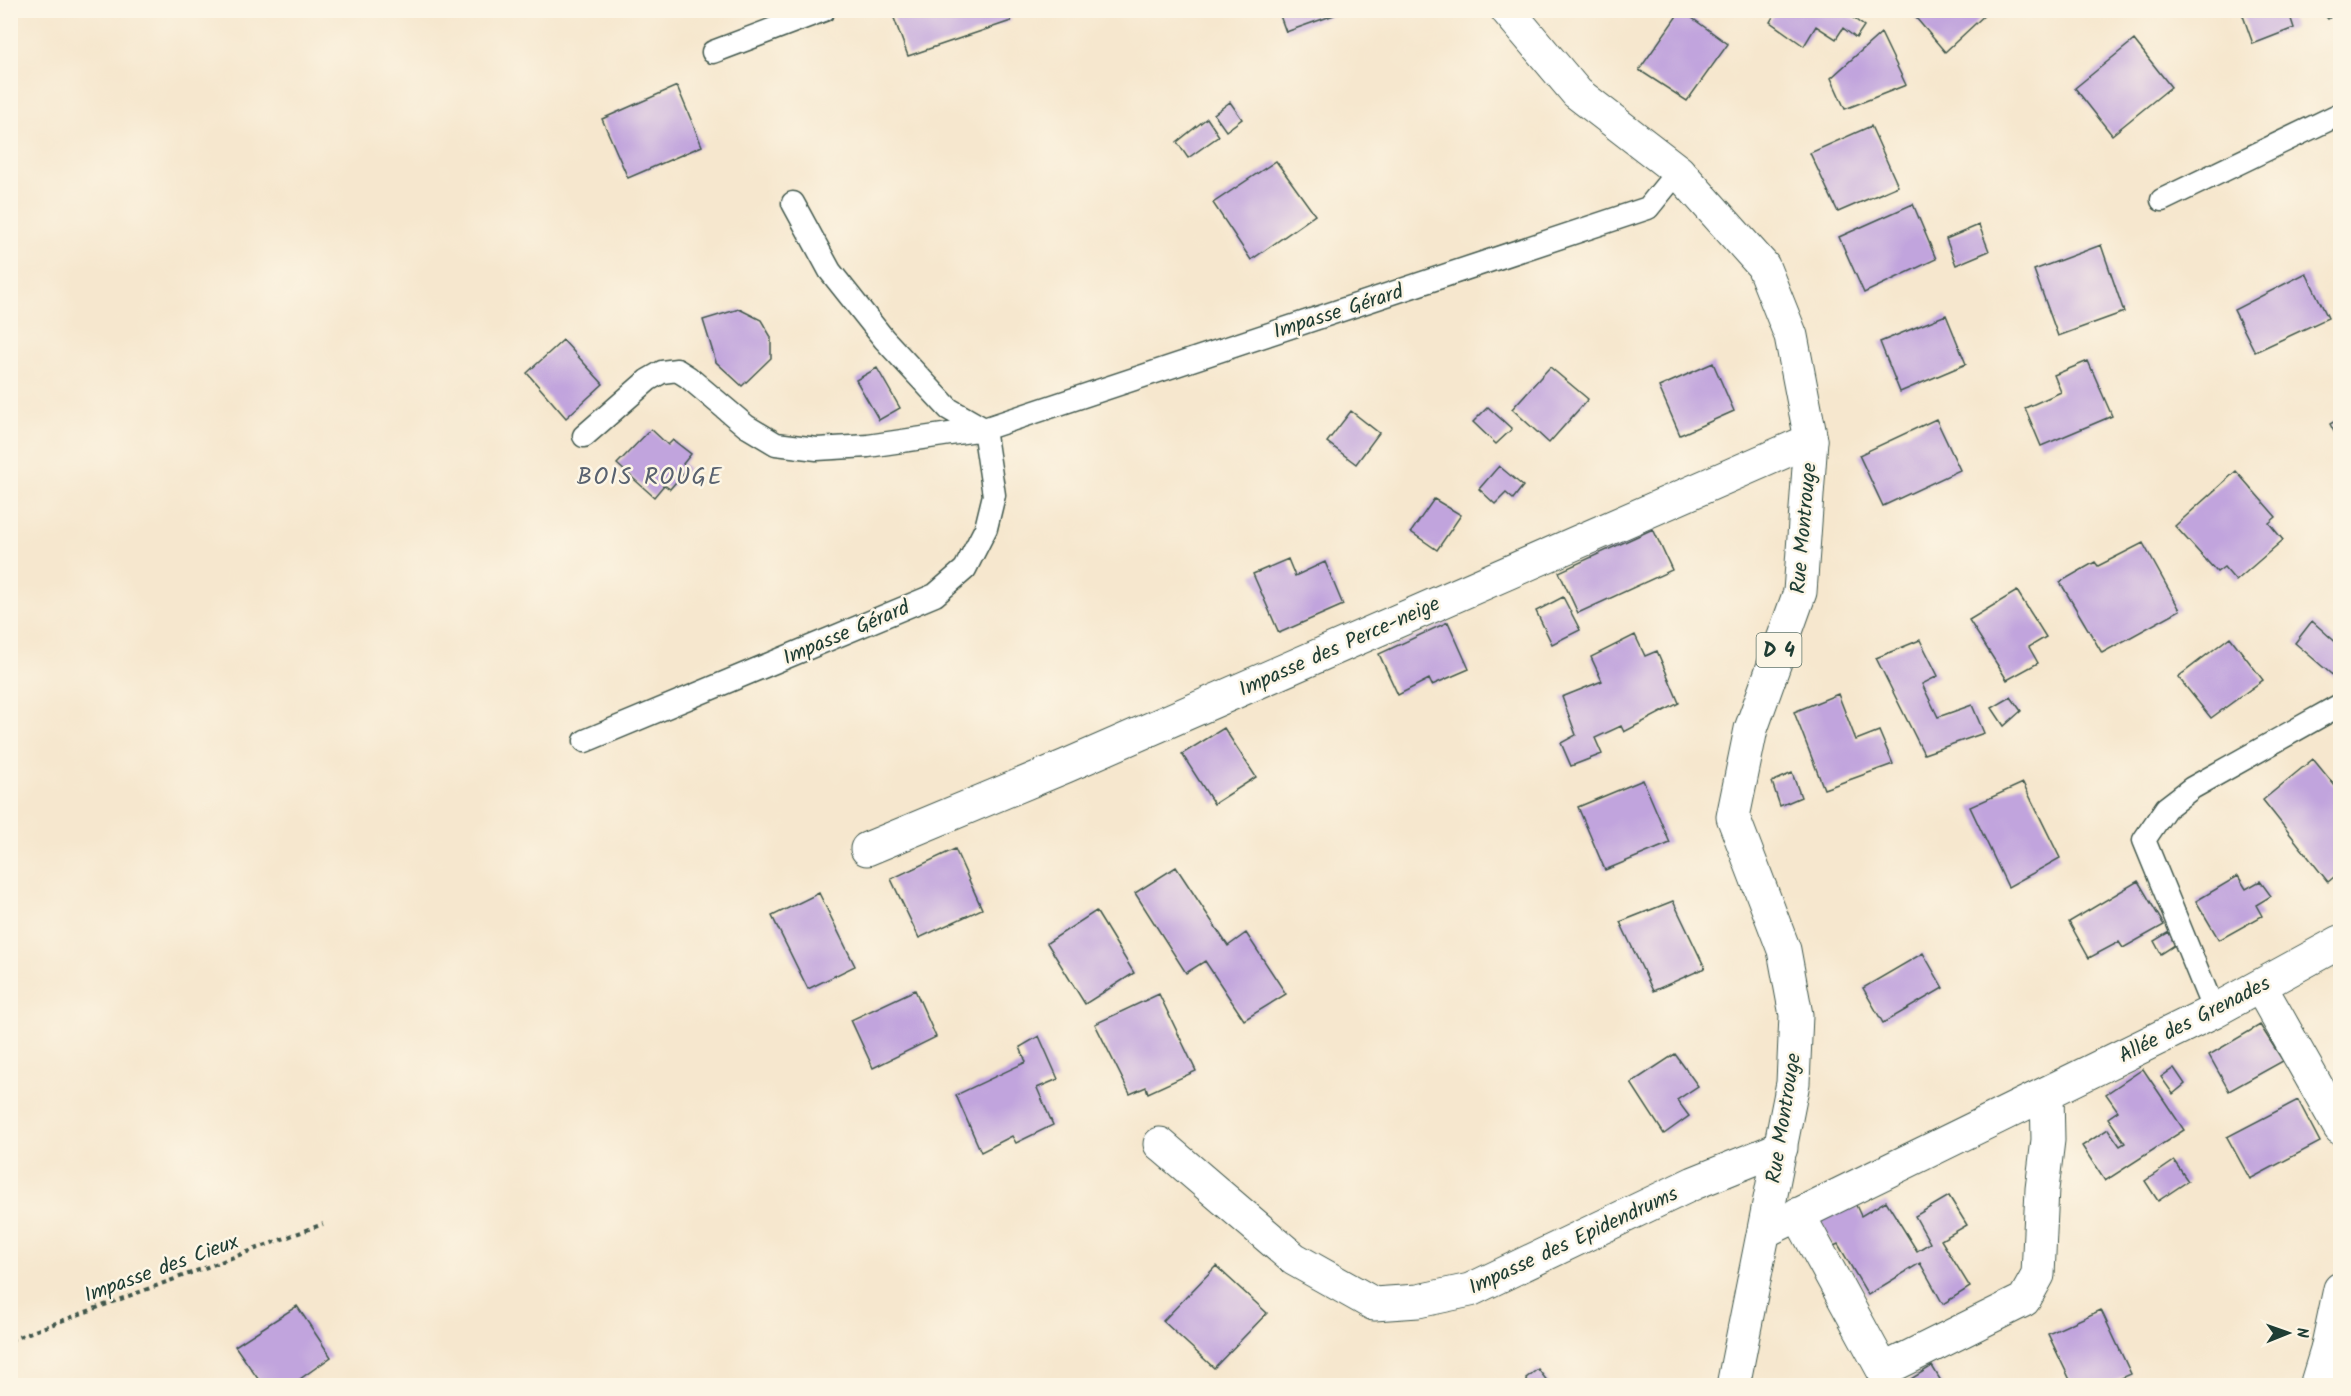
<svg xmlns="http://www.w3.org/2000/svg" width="2351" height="1396" viewBox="0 0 2351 1396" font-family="Kalam,sans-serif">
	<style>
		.building { fill: #c1a4dd }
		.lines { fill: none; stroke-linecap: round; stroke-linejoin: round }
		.service-casing { stroke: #3f564b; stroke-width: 25 }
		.minor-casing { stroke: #3f564b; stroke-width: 35 }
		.primary-casing { stroke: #3f564b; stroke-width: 35 }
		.path { stroke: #3f564b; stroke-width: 4; stroke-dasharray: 4.5 4.5; stroke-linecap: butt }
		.service { stroke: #fff; stroke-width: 22 }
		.minor { stroke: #fff; stroke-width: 33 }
		.primary { stroke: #fff; stroke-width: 33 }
		.labels { text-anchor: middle; stroke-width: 5; stroke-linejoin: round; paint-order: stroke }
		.shield { fill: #fcf5e5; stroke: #617469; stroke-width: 1.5 }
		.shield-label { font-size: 20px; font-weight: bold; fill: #1f3d34 }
		.street-label { font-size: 21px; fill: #1f3d34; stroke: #fcf5e5 }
		.quarter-label { font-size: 24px; letter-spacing: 1.5px; fill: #58616f; stroke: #fcf5e5 }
	</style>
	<rect width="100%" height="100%" fill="#fcf5e5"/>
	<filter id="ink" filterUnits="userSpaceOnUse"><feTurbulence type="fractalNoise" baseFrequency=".0167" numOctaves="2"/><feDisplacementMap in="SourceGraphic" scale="12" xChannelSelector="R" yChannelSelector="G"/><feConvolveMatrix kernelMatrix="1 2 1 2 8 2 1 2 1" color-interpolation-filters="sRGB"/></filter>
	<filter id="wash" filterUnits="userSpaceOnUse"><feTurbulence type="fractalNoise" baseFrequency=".008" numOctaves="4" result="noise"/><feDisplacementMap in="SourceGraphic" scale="24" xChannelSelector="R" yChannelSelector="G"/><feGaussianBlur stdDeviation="1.35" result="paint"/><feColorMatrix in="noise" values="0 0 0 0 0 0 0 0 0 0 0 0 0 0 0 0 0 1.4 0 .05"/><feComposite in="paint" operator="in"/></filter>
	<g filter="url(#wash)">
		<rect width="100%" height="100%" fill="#f6e7ce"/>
		<g id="blocks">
			<!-- building -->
			<path class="building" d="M891 10H1007L1011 21 908 56Z
				M1278 10H1332L1334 15 1286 32Z
				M1681 10 1728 44 1687 101 1639 70Z
				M1777 10H1842L1864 26 1856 38 1843 28 1836 39 1816 26 1804 46 1770 22Z
				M1913 10H1990L1945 52 1911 12Z
				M2241 10H2288L2294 28 2253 44Z
				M2320 10H2339L2328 19Z
				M1881 33 1906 85 1845 109 1831 78Z
				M2134 40 2171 87 2112 135 2075 88Z
				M677 86 702 146 628 178 602 119Z
				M1230 102 1242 119 1226 131 1214 114Z
				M1207 118 1219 136 1188 158 1177 142Z
				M1871 126 1898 186 1838 212 1810 153Z
				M1276 161 1315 215 1251 260 1213 203Z
				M1913 204 1936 259 1864 293 1839 237Z
				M1979 225 1989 251 1956 265 1946 239Z
				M2101 245 2124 312 2058 336 2034 270Z
				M2306 273 2328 318 2255 352 2234 310Z
				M739 309 761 320 771 337V358L742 386 716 362 703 320Z
				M1946 315 1966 364 1900 392 1880 342Z
				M563 340 603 384 566 418 527 373Z
				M2088 361 2112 416 2041 446 2025 408 2061 392 2054 375Z
				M1713 363 1734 411 1680 435 1659 387Z
				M1550 367 1588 399 1549 443 1512 409Z
				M877 368 900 408 879 420 856 380Z
				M1488 407 1512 429 1496 444 1473 422Z
				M1351 411 1379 433 1356 464 1327 442Z
				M2340 418V443L2330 424Z
				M1936 419 1960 470 1883 506 1859 455Z
				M651 429 668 445 673 440 691 454 683 464 688 468 670 489 664 485 654 497 617 464Z
				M1499 466 1523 486 1513 499 1506 493 1495 504 1479 489Z
				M2236 471 2276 517 2269 523 2283 540 2236 581 2224 567 2217 572 2175 526Z
				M1434 499 1461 515 1437 550 1411 532Z
				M1653 529 1672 570 1578 613 1559 572Z
				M2143 543 2180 610 2102 653 2060 582 2095 562 2098 566Z
				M1288 559 1295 576 1325 562 1343 605 1279 633 1253 574Z
				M2017 591 2046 637 2029 647 2038 663 2007 680 1969 620Z
				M1563 597 1580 630 1552 644 1536 611Z
				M2312 621 2340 646V675L2337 679 2295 643Z
				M1448 622 1469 669 1432 685 1429 679 1398 695 1379 654Z
				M1635 635 1645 656 1657 651 1679 703 1624 732 1621 726 1595 738 1602 754 1571 766 1561 743 1576 735 1562 697 1602 681 1591 657Z
				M2230 637 2263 680 2211 718 2178 677Z
				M1920 640 1938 676 1922 684 1938 717 1972 705 1984 733 1924 754 1876 658Z
				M1838 694 1856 740 1879 731 1893 764 1824 789 1794 712Z
				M2011 697 2021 711 2004 726 1992 708Z
				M1224 728 1256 777 1214 804 1182 754Z
				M2313 759 2340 792V872L2328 882 2263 800Z
				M1792 773 1801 797 1780 806 1772 782Z
				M1643 780 1670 843 1605 870 1578 807Z
				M2023 783 2060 858 2008 887 1970 807Z
				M955 849 982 909 919 938 891 879Z
				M1176 867 1228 946 1246 933 1286 994 1244 1020 1205 961 1186 973 1135 893Z
				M2238 876 2246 889 2260 881 2271 896 2256 905 2262 916 2219 940 2196 901Z
				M2138 881 2164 925 2123 948 2119 942 2089 958 2069 922Z
				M819 893 855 966 808 989 772 916Z
				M1673 901 1705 968 1653 991 1620 922Z
				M1096 911 1134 973 1085 1004 1047 943Z
				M2169 932 2175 945 2161 954 2154 941Z
				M1923 953 1943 988 1883 1023 1863 988Z
				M915 990 936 1037 873 1068 851 1020Z
				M1159 994 1196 1071 1148 1093 1146 1087 1130 1094 1095 1024Z
				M2260 1025 2283 1061 2229 1091 2209 1055Z
				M1039 1036 1058 1079 1037 1088 1053 1125 1016 1143 1012 1136 981 1152 956 1095 1026 1062 1020 1047Z
				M1675 1054 1698 1086 1677 1100 1689 1116 1664 1134 1631 1083Z
				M2174 1068 2185 1084 2173 1094 2161 1077Z
				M2143 1069 2184 1130 2105 1181 2082 1146 2108 1129 2120 1146 2125 1143 2108 1118 2118 1111 2106 1094Z
				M2298 1100 2320 1142 2250 1179 2227 1137Z
				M2174 1161 2188 1181 2158 1201 2145 1181Z
				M1949 1196 1967 1225 1941 1240 1970 1287 1943 1304 1920 1263 1868 1295 1838 1244 1834 1246 1820 1220 1854 1201 1861 1216 1886 1201 1917 1251 1930 1243 1915 1216Z
				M1216 1266 1267 1313 1214 1368 1163 1321Z
				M297 1306 331 1357 290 1386H263L235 1346Z
				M2101 1310 2131 1374 2104 1386H2073L2048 1334Z
				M1932 1366 1944 1386H1908L1906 1382Z
				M1538 1369 1548 1382 1544 1386H1531L1526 1378Z"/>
		</g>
	</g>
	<g filter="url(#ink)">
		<use href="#blocks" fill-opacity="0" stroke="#3f564b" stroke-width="1.5"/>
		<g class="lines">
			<!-- service casing -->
			<g class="service-casing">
				<path id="service" d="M713 52 824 10
					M2162 200 2340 114
					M793 203 830 271 884 339 949 409 984 429 1648 208 1678 171
					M584 436 648 380 662 372 677 370 688 377 746 426 776 444 817 449 868 446 984 429 994 495 986 528 965 569 935 595 585 741
					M2214 1011 2144 840 2166 808 2192 788 2340 705"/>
			</g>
			<!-- minor casing -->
			<g class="minor-casing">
				<path id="minor" d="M867 849 1066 766 1811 440
					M2260 986 2340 1128
					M1160 1144 1294 1259 1374 1304 1418 1301 1470 1290 1694 1183 1781 1148
					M1798 1214 1883 1370 2024 1300 2038 1275 2042 1189 2048 1140 2047 1094
					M1765 1231 2214 1011 2340 942
					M2316 1386 2327 1350 2340 1289"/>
			</g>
			<!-- primary casing -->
			<g class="primary-casing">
				<path id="primary" d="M1507 10 1577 93 1678 171 1763 266 1791 336 1811 440 1800 592 1751 729 1733 817 1784 950 1796 1015 1793 1083 1733 1386"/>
			</g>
			<!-- path -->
			<path class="path" d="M10 1340 323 1224"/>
			<!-- service -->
			<use href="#service" class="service"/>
			<!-- minor -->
			<use href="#minor" class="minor"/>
			<!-- primary -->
			<use href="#primary" class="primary"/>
		</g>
	</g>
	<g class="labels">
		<!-- shield labels -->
		<rect class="shield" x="1756.5" y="633" width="45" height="34" rx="4.5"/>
		<g class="shield-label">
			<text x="1779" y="657">D 4</text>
		</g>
		<!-- street labels -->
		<g class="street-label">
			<text transform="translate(1338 311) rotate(-18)" y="7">Impasse Gérard</text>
			<text transform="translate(1803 528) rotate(-85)" y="7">Rue Montrouge</text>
			<text transform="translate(846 632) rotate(-23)" y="7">Impasse Gérard</text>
			<text transform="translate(1339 646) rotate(-24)" y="7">Impasse des Perce-neige</text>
			<text transform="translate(2194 1019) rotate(-27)" y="7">Allée des Grenades</text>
			<text transform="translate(1783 1118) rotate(-81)" y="7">Rue Montrouge</text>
			<text transform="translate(1573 1240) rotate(-25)" y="7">Impasse des Epidendrums</text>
			<text transform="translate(161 1268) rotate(-20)" y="7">Impasse des Cieux</text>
		</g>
		<!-- quarter labels -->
		<g class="quarter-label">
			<text x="650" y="484">BOIS ROUGE</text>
		</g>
	</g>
	<!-- margin -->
	<rect width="2351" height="1396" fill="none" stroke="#fcf5e5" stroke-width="36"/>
	<!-- north arrow -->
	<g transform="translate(2288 1333) rotate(89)" stroke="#fcf5e5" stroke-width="4.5" paint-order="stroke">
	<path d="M0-4.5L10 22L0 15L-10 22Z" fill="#1f3d34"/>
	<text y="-9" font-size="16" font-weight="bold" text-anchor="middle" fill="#1f3d34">N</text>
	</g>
</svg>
